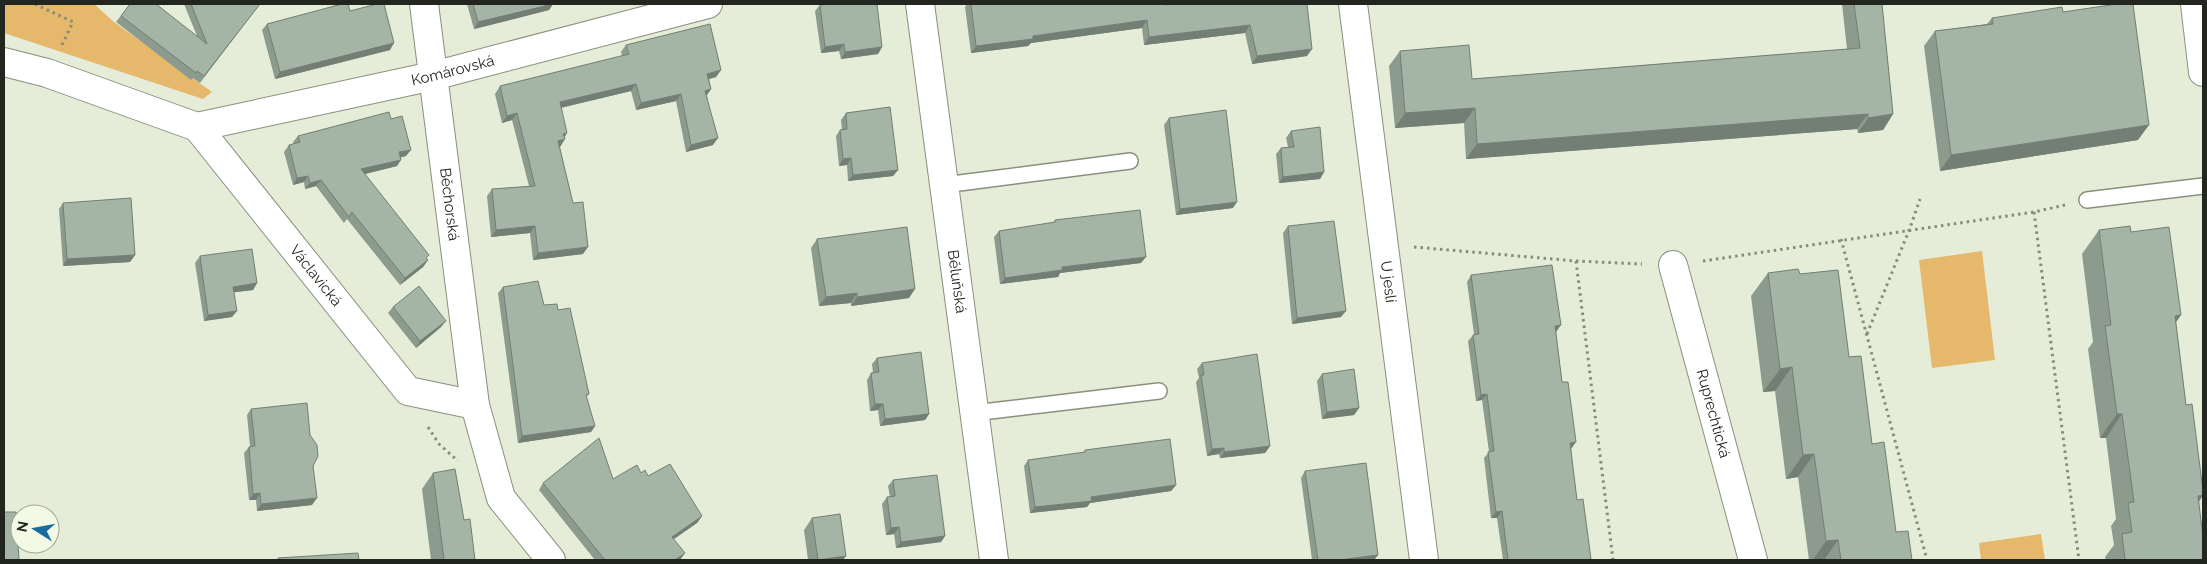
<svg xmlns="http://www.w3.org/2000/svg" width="2207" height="564" viewBox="0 0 2207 564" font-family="Raleway,sans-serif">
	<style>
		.green { fill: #e5b86c }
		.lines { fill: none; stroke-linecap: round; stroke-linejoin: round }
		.lane-casing { stroke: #89907e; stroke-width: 18 }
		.street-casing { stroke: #89907e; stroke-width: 30 }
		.path { stroke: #868c7d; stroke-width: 3; stroke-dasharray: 2.5 4; stroke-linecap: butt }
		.lane { stroke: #fff; stroke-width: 15 }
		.street { stroke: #fff; stroke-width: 28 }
		.wall { fill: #8d9b8e }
		.shaded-wall { fill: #737e74 }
		.building { fill: #a4b4a5; stroke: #737e74 }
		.labels { text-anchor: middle; stroke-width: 4; stroke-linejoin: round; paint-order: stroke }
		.street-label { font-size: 15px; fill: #23261e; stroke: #f2fae6 }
	</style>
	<rect width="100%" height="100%" fill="#e5edd9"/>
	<!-- green -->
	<path class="green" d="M4 4H94L114 22 212 92 203 99 4 33Z
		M1982 251 1995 360 1932 368 1919 260Z
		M2041 534 2045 560H1981L1979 543Z"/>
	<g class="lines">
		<!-- lane casing -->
		<g class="lane-casing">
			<path id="lane" d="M944 185 1130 161
				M2087 200 2203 186
				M974 413 1159 391"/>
		</g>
		<!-- street casing -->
		<g class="street-casing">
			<g id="street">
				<path id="s1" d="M424 4 475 405"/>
				<path id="s2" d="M920 4 994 560"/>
				<path id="s3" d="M1353 4 1424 560"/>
				<path d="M2195 4 2203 72"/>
				<path id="s4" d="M4 62 47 73 197 127 408 391 475 405 501 498 551 560"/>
				<path id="s5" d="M197 127 433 76 708 4"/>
				<path id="s6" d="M1673 265 1753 560"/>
			</g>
		</g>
		<!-- path -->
		<path class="path" d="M35 4 73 22 61 47
			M2034 212 2079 560
			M1841 239 1927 560
			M1414 247 1576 261 1642 264
			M1576 261 1613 560
			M1703 261 2034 212 2065 205
			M1867 334 1910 228 1920 199
			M428 427 439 444 458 461"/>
		<!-- lane -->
		<use href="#lane" class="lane"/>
		<!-- street -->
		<use href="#street" class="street"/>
	</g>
	<!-- wall -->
	<path class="wall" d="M130 4 197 36 184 4H260L200 83 193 78 191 80 116 22Z
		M467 4H553L549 10 474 29Z
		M967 4H1164L1165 5 1307 4V56L1252 64 1245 33 1144 45 1142 28 1031 43 1028 46 971 53 965 7Z
		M1842 4H1882L1893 114 1883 130 1858 133 1857 129 1466 159 1464 123 1395 128 1389 66 1400 51 1472 79 1847 49Z
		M820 5 882 47 878 54 841 59 839 51 821 53 815 11Z
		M350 11 390 50 275 79 262 30 267 24Z
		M2063 12 2138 140 1940 171 1924 46 1935 31 1987 24 1992 18Z
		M626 45 721 70 716 77 709 79 711 89 707 95 713 145 686 152 676 101 636 110 631 91 561 108 565 137 560 147 583 254 533 260 530 233 491 237 487 196 492 189 529 186 512 120 502 123 495 94 500 86 622 56 621 52Z
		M846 113 898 170 893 176 848 181 847 165 839 166 836 136 840 130H842L841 120Z
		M1169 118 1233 208 1176 215 1164 125Z
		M391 119 406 156 401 157 397 166 365 174 428 260 423 267 400 285 347 219 344 223 316 186 305 189 304 182 293 185 284 152 289 145 294 144 293 142 298 136Z
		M1291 131 1324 172 1320 179 1279 183 1276 154 1281 148 1288 147 1286 138Z
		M63 203 135 255 130 262 63 266 59 209Z
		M1055 220 1141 263 1060 273 1058 277 1000 284 994 237 999 231 1053 223Z
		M1288 226 1341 317 1292 324 1283 233Z
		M2099 230 2131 232 2181 315 2176 322 2186 405 2203 495 2199 502 2203 560H2106L2105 557 2114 545 2111 526 2116 519 2106 438H2100L2088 349 2093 342 2082 254Z
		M817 239 909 298 851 306V303L819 306 811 248Z
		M200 256 257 283 253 290 234 292 232 317 204 321 195 263Z
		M1768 273 1800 274 1849 357 1896 532 1912 560H1809L1798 477 1786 479 1775 391 1763 392 1751 296Z
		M1471 275 1556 332 1562 382 1571 449 1577 500 1590 560H1503L1497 518H1491L1484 458 1489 452 1482 400 1476 401 1468 341 1474 334 1467 282Z
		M503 287 544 305 558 310 589 394 586 397 595 426 591 432 518 443 498 293Z
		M393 307 441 327 416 348 388 313Z
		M877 358 929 414 925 420 880 426 878 410 870 411 867 380 871 373H873L872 364Z
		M1202 363 1270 446 1265 453 1220 458 1219 454 1207 456 1196 382 1199 378 1197 369Z
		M1322 374 1359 408 1354 415 1322 419 1317 381Z
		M251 409 313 466 312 505 257 511 256 500H249L244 453 249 447 250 446 247 415Z
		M1085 450 1176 485 1171 491 1090 503 1087 507 1030 513 1024 466 1028 460 1083 453Z
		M1305 471 1378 555 1374 560H1312L1301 478Z
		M433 473 464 520 475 560H431L422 489Z
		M641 473 648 476 702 516 697 523 673 539 680 560H595L539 490 543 483 613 479Z
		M893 480 945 536 941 542 896 548 894 534 886 535 882 504 887 497H890L888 486Z
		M812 518 843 560H808L804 530Z"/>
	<!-- shaded-wall -->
	<path class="shaded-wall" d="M553 4 549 10 474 29 478 22Z
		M1147 20 1142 28 1031 43 1028 46 971 53 976 46 1033 36Z
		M1250 25 1245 33 1144 45 1149 37Z
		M394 43 390 50 275 79 280 72Z
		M844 44 839 51 821 53 825 47Z
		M882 47 878 54 841 59 845 52Z
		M1312 49 1307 56 1252 64 1257 56Z
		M721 70 716 77 702 81 707 74Z
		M636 84 631 91 555 109 560 102Z
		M711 89 706 96 705 91Z
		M681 94 676 101 636 110 641 103Z
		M1475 108 1464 123 1395 128 1405 113Z
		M517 113 512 120 502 123 507 116Z
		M1868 114 1857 129 1466 159 1477 144Z
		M1893 114 1883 130 1858 133 1868 118Z
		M2149 125 2138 140 1940 171 1951 155Z
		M567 133 563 140 565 139 560 147 553 148 563 134Z
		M718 138 713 145 686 152 691 145Z
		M411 150 406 156 395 159 399 152Z
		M851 158 847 165 839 166 843 159Z
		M401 160 397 166 357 176 361 169Z
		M898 170 893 176 848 181 853 175Z
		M1324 172 1320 179 1279 183 1283 177Z
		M308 176 304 182 293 185 297 178Z
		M321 180 316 186 305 189 310 183Z
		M1237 202 1233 208 1176 215 1180 209Z
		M535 226 530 233 491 237 496 230Z
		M588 247 583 254 533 260 538 253Z
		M135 255 130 262 63 266 67 259Z
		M1146 257 1141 263 1060 273 1058 277 1000 284 1005 278 1062 267Z
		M428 260 423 267 400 285 405 278Z
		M257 283 253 290 229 293 233 287Z
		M915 289 909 298 851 306 857 297Z
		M857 293 851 303 819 306 826 297Z
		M237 311 232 317 204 321 208 315Z
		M1346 311 1341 317 1292 324 1297 318Z
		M2181 315 2164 339 2175 316Z
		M446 321 441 327 416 348 420 341Z
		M1561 325 1556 332H1550L1555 326Z
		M1792 367 1775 391 1763 392 1780 369Z
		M1487 394 1482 400 1476 401 1481 395Z
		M875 404H883L878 410 870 411Z
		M1359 408 1354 415 1322 419 1327 412Z
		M929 414 925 420 880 426 885 419Z
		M2117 414H2122L2106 438H2100Z
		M595 426 591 432 518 443 522 436Z
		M1576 442 1571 449 1566 450 1570 443Z
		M1270 446 1265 453 1220 458 1224 452Z
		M1224 448 1219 454 1207 456 1212 449Z
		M1814 454 1798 477 1786 479 1803 455Z
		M1176 485 1171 491 1090 503 1087 507 1030 513 1035 507 1091 497Z
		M260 493 256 500H249L253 494Z
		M2203 495 2187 518 2198 496Z
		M317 498 312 505 257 511 261 504Z
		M1502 511 1497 518H1491L1496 512Z
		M702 516 697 523 667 544 672 537Z
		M899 527 894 534 886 535 891 528Z
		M945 536 941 542 896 548 901 542Z
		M1838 540 1824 560H1813L1826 541Z
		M685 553 680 560H675Z
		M1378 555 1374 560H1339Z
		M846 556 843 560H820Z"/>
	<!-- building -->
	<path class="building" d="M130 4H156L207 44 191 4H260L204 76 197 71 196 73 121 16Z
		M342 4H348L350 11 377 4H384L394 43 280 72 267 24Z
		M473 4H553L478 22Z
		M829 4H877L882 47 845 52 844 44 825 47 820 5Z
		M971 4H1164L1165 5 1172 4H1307L1312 49 1257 56 1250 25 1149 37 1147 20 1033 36V39L976 46Z
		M1854 4H1882L1893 114 1868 118V114L1477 144 1475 108 1405 113 1400 51 1469 45 1472 79 1860 48Z
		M2117 4H2133L2149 125 1951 155 1935 31 1993 24 1992 18 2062 7 2063 12Z
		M710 24 721 70 707 74 711 89 705 91 718 138 691 145 681 94 641 103 636 84 560 102 567 133 563 134 565 139 558 141 573 203 583 202 588 247 538 253 535 226 496 230 492 189 535 186 517 113 507 116 500 86 629 54 626 45Z
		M890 107 898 170 853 175 851 158 843 159 840 130 847 129 846 113Z
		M1226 110 1237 202 1180 209 1169 118Z
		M389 112 391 119 402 116 411 150 399 152 401 160 361 169 429 255 426 258 428 260 405 278 352 212 349 217 321 180 310 183 308 176 297 178 289 145 300 142 298 136Z
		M1320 127 1324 172 1283 177 1281 148 1294 147 1291 131Z
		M131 198 135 255 67 259 63 203Z
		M1140 210 1146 257 1062 267V270L1005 278 999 231 1055 222V220Z
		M1334 221 1346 311 1297 318 1288 226Z
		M2130 226 2131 232 2169 227 2181 315 2175 316 2186 405 2192 404 2203 491V495L2198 496 2203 537V560H2125L2122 534 2132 532 2128 503 2134 502 2122 414H2117L2105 326 2111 325 2099 230Z
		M907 227 915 289 857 297V293L826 297 817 239Z
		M252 249 257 283 233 287 237 311 208 315 200 256Z
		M1552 265 1561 325 1555 326 1562 382H1568L1576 442 1570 443 1577 500 1583 499 1591 559 1584 560H1508L1502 511 1496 512 1488 452 1494 451 1487 394 1481 395 1473 335 1479 334 1471 275Z
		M1798 269 1800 274 1838 270 1849 357 1861 356 1872 444 1884 442 1896 532 1908 531 1912 560H1841L1838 540 1826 541 1814 454 1803 455 1792 367 1780 369 1768 273Z
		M538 281 544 305 557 304 558 310 570 308 589 394 586 395 595 426 522 436 503 287Z
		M419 286 446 321 420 341 393 307Z
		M921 352 929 414 885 419 883 404H875L871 373 879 372 877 358Z
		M1257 354 1270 446 1224 452V448L1212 449 1201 375H1204L1202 363Z
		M1354 369 1359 408 1327 412 1322 374Z
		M307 403 310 435 317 445 318 456 313 466 317 498 261 504 260 493 253 494 249 447 255 446 251 409Z
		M599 438 613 479 637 465 641 473 645 470 648 476 670 464 702 516 672 537 685 553 675 560H605L543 483Z
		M1170 439 1176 485 1091 497 1092 501 1035 507 1028 460 1085 452V450Z
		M1366 463 1378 555 1339 560H1318L1305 471Z
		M455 469 464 520 470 519 475 560H444L433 473Z
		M937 475 945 536 901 542 899 527 891 528 887 497 895 496 893 480Z
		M4 512H16L19 560H4Z
		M840 514 846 556 818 560 812 518Z
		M358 553 359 560H278V558Z"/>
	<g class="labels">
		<!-- street labels -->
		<g class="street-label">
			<text dy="5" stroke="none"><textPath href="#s5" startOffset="262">Komárovská</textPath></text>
			<text dy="5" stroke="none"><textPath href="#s1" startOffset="202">Běchorská</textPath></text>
			<text dy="5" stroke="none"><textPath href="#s4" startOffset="394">Václavická</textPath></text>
			<text dy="5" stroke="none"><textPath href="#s2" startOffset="280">Běluňská</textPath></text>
			<text dy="5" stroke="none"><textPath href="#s3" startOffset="280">U jeslí</textPath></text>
			<text dy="5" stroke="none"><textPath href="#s6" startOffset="154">Ruprechtická</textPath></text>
		</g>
	</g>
	<!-- border -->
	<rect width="2207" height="564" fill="none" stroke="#23261e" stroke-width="10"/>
	<!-- north arrow -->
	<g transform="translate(35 529) rotate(281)"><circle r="24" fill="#f2fae6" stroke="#9fa596"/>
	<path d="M0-4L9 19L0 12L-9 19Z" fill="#176d9d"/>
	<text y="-8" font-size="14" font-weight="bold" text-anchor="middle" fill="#23261e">N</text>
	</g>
</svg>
